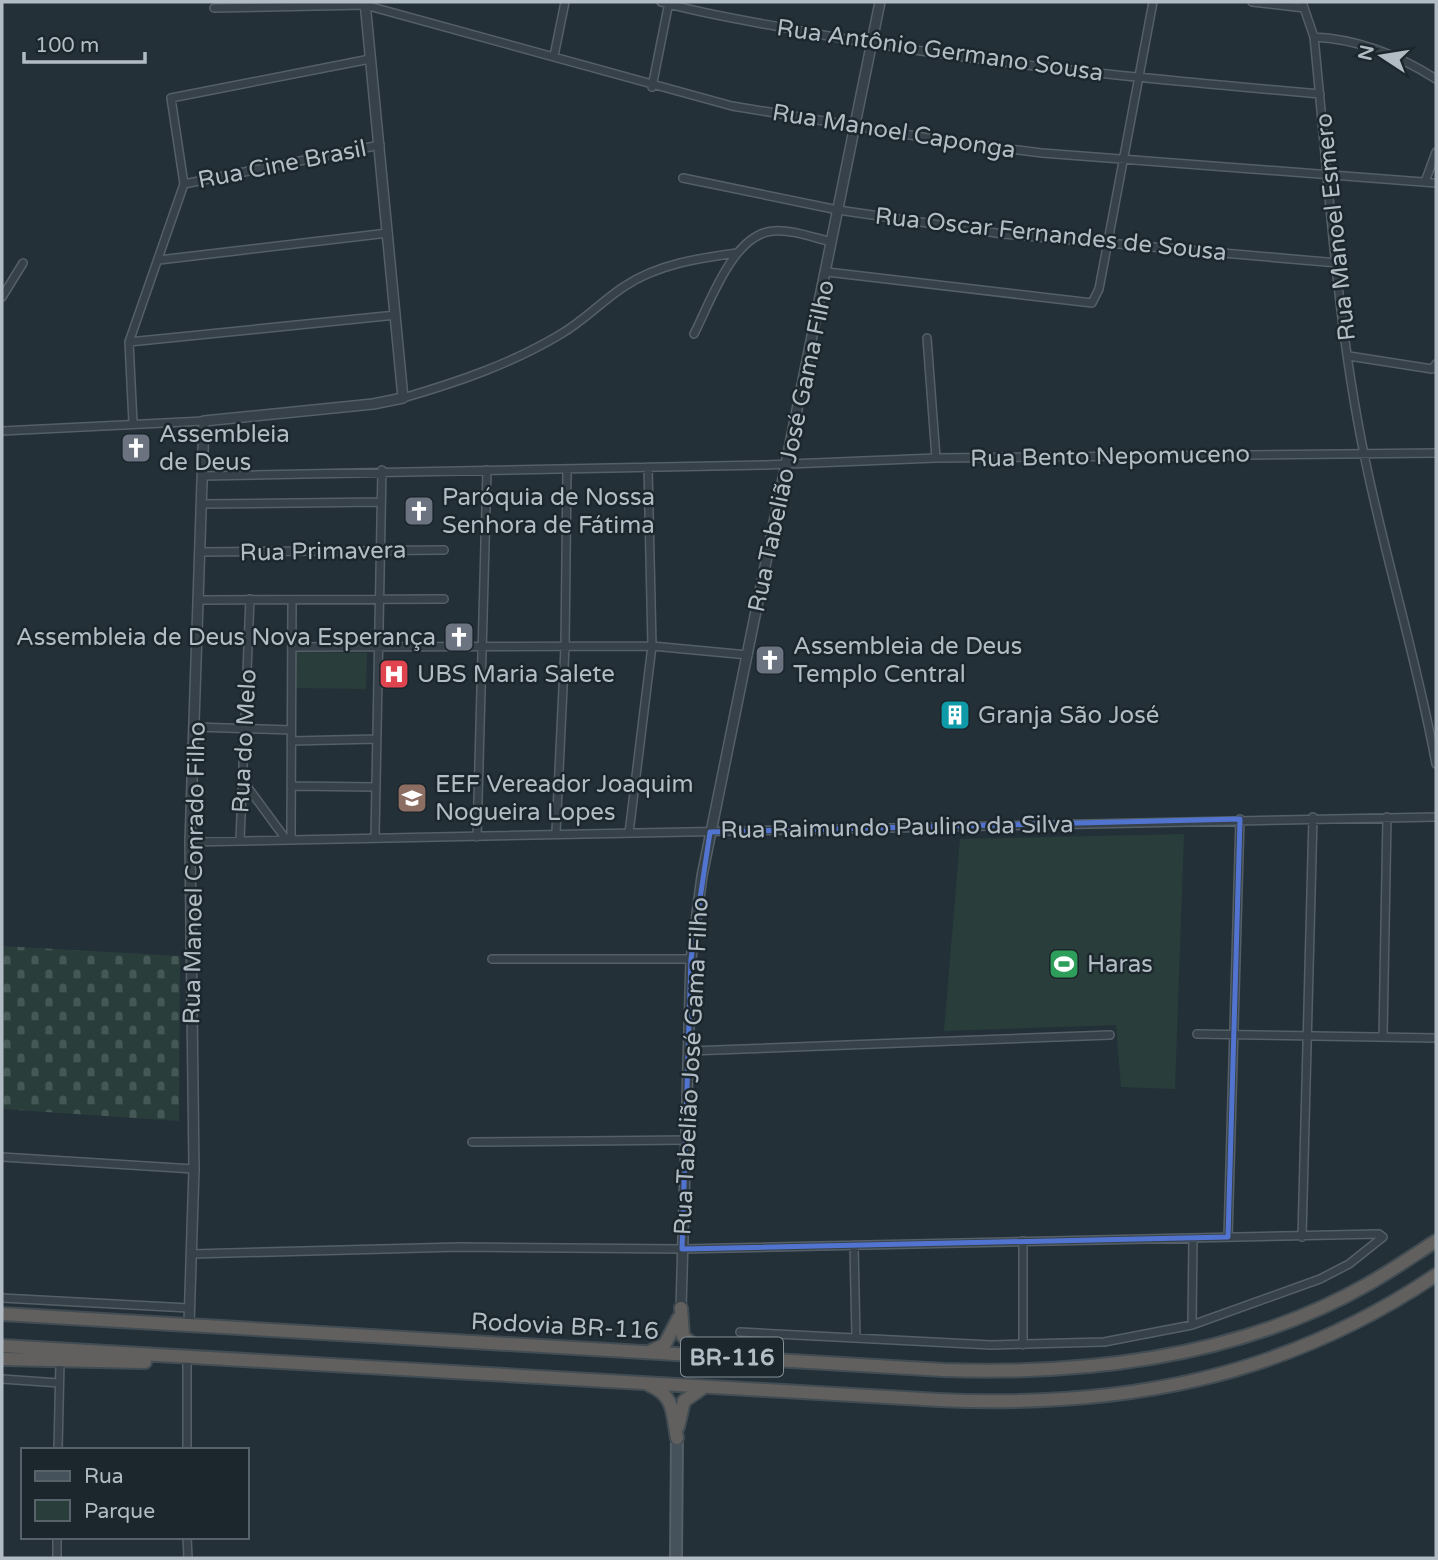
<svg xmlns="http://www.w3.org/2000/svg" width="1438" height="1560" viewBox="0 0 1438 1560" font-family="'Varela Round',sans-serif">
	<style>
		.cemetery { fill: url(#cemetery-stones) }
		.park { fill: #293e3b }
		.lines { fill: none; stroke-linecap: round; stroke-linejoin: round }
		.minor-casing { stroke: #555f67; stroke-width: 10 }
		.tertiary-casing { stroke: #555f67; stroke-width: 12 }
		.secondary-casing { stroke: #555f67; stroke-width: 14 }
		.trunk-casing { stroke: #424c53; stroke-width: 16 }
		.minor { stroke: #374149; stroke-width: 7 }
		.tertiary { stroke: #374149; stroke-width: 9 }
		.secondary { stroke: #45515b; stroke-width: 10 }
		.trunk { stroke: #62605e; stroke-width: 12 }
		.marked { fill: none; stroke: #5174d1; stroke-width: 5; stroke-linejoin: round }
		.labels { text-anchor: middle; stroke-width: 5; stroke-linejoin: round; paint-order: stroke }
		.shield { fill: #1c262d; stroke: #858f97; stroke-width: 2 }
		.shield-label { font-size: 23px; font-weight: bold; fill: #b2bcc5 }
		.street-label { font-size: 24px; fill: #b2bcc5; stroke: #1c262d }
		.poi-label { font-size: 24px; fill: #b2bcc5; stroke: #1c262d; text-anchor: start }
	</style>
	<defs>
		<pattern id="cemetery-stones" width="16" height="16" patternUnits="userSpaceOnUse" patternTransform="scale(1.75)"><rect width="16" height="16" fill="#293e3b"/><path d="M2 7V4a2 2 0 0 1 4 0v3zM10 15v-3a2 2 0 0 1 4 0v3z" fill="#465856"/></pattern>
	</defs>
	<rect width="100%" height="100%" fill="#233038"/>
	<!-- cemetery -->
	<path class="cemetery" d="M2 946 180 956 179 1121 2 1109Z"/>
	<!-- park -->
	<path class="park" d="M294 652 367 653 366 689 293 688Z
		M1184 834 1175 1089 1121 1087 1116 1025 944 1031 960 839Z"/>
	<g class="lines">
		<!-- minor casing -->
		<g class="minor-casing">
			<path id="minor" d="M661 2C710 16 762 23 812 33 980 64 1150 79 1320 94
				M1252 2 1304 8
				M1302 2 1314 37C1328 175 1336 317 1364 454 1385 558 1417 659 1436 764
				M214 8 365 5 732 106 953 142 1042 153 1436 183
				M1314 37C1357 39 1400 56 1436 79
				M554 56 565 2
				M652 87 669 2
				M683 178 838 210 1003 234 1338 263
				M1425 182 1436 152
				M184 184 380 145
				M159 260 388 233
				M827 272 1092 303 1099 289 1153 2
				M2 297 23 263
				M694 334C710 303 733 234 773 231 791 229 814 238 832 242
				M927 338 936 458
				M129 342 396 315
				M1349 356 1432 369 1436 364
				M403 398C458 382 511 364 561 334 585 320 603 300 625 286 658 264 700 258 737 253
				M133 423 129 342 184 184 171 98 370 59
				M2 431 204 421
				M204 476 765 465 936 458 1436 453
				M203 504 381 502
				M202 552 444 550
				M200 600 444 599
				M292 647 652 646 748 655
				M196 727 291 730
				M291 741 377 739
				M243 781 285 838
				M291 786 376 787
				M556 832 565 647 567 469
				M629 833 652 646 648 467
				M375 836 382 470
				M477 837 487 470
				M291 838 292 601
				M240 840 250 599
				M190 842 1436 817
				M492 959H691
				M1197 1034 1436 1038
				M1383 1037 1387 817
				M690 1051 1110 1035
				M472 1142 688 1140
				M2 1157 194 1169
				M1228 1237 1240 819
				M1302 1237 1313 817
				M1023 1241V1345
				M854 1245 856 1338
				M192 1254 459 1247 682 1249 1379 1234 1383 1237 1349 1264 1320 1279 1192 1325 1104 1342 991 1345 740 1332
				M2 1298 189 1308
				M1192 1325 1193 1238
				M187 1358V1450
				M2 1379 59 1383
				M58 1450 60 1362
				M187 1537 188 1558
				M57 1558V1537"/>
		</g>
		<!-- tertiary casing -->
		<g class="tertiary-casing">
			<path id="tertiary" d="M681 1308 691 959 702 876 880 2
				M189 1325 194 1169 190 842 204 421 373 404 403 398 365 2"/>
		</g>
		<!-- secondary casing -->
		<g class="secondary-casing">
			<path id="secondary" d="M676 1558 677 1438"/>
		</g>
		<!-- trunk casing -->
		<g class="trunk-casing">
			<path id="trunk" d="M681 1308 683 1336 702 1353
				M2 1314 944 1370C1089 1375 1240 1357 1368 1284 1391 1271 1414 1255 1436 1241
				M2 1346 939 1400C1123 1408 1281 1379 1436 1275
				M651 1351 665 1344 678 1319
				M2 1359 145 1362
				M649 1385C675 1396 672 1412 677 1438
				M678 1427 684 1401 704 1387"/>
		</g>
		<!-- minor -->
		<use href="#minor" class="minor"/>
		<!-- tertiary -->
		<use href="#tertiary" class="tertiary"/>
		<!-- secondary -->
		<use href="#secondary" class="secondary"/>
		<!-- trunk -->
		<use href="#trunk" class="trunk"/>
	</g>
	<!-- marked area -->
	<path class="marked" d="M1240 819 1228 1237 682 1249 691 959 710 832Z"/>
	<!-- icons -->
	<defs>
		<g id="church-square" transform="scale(1.575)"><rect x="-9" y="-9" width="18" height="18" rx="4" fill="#6b7280" stroke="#1c262d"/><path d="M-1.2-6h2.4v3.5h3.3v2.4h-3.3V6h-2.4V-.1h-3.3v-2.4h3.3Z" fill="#fff"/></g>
		<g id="hospital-square" transform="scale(1.575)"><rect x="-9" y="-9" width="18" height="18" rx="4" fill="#e0444e" stroke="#1c262d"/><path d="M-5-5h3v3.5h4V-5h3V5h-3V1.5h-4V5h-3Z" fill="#fff"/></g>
		<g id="building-square" transform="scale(1.575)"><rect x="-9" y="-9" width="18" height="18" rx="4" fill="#0f9aa8" stroke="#1c262d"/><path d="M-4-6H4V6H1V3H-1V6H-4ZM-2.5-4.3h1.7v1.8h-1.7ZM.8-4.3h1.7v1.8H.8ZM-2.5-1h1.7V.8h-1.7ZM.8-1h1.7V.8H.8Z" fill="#fff"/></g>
		<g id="school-square" transform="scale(1.575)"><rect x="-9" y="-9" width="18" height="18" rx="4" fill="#8d6e63" stroke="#1c262d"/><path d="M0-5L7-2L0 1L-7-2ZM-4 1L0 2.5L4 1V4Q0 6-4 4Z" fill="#fff"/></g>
		<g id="stadium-square" transform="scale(1.575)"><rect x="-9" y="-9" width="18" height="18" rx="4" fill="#2e9e5b" stroke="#1c262d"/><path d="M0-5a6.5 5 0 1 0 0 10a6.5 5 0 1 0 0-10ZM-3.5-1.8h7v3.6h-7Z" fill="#fff"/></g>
	</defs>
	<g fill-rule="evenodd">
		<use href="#church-square" x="136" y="448"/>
		<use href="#church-square" x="419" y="511"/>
		<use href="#church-square" x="459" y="637"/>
		<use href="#church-square" x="770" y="660"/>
		<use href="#hospital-square" x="394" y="674"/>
		<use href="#building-square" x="955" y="715"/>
		<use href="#school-square" x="412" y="798"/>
		<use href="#stadium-square" x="1064" y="964"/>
	</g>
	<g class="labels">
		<!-- shield labels -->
		<rect class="shield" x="681" y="1337.5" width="102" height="39" rx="5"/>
		<g class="shield-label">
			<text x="732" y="1365">BR-116</text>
		</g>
		<!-- street labels -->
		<g class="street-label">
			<text transform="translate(940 50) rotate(8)" y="8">Rua Antônio Germano Sousa</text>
			<text transform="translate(894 131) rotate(9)" y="8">Rua Manoel Caponga</text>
			<text transform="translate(282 164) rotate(-11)" y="8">Rua Cine Brasil</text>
			<text transform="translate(1335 227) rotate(-96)" y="8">Rua Manoel Esmero</text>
			<text transform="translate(1051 234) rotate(6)" y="8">Rua Oscar Fernandes de Sousa</text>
			<text transform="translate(791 446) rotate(-78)" y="8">Rua Tabelião José Gama Filho</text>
			<text transform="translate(1110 456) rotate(-1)" y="8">Rua Bento Nepomuceno</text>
			<text transform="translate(323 551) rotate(-1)" y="8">Rua Primavera</text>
			<text transform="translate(244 741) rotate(-87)" y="8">Rua do Melo</text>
			<text transform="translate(897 827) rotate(-1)" y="8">Rua Raimundo Paulino da Silva</text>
			<text transform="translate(194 873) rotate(-89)" y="8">Rua Manoel Conrado Filho</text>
			<text transform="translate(691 1066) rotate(-87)" y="8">Rua Tabelião José Gama Filho</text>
			<text transform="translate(565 1326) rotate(3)" y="8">Rodovia BR-116</text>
		</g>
		<!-- poi labels -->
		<g class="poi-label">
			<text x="159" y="442">Assembleia<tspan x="159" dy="28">de Deus</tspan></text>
			<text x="442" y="505">Paróquia de Nossa<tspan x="442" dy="28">Senhora de Fátima</tspan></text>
			<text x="436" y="645" text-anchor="end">Assembleia de Deus Nova Esperança</text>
			<text x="793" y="654">Assembleia de Deus<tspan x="793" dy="28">Templo Central</tspan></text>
			<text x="417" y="682">UBS Maria Salete</text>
			<text x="978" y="723">Granja São José</text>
			<text x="435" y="792">EEF Vereador Joaquim<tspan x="435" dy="28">Nogueira Lopes</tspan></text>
			<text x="1087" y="972">Haras</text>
		</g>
	</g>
	<!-- border -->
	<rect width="1438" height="1560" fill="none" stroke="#b2bcc5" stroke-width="7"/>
	<!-- legend -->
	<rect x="21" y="1448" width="228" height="91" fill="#1c262d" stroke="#58626a" stroke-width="2"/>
	<rect x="35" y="1471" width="35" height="10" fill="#45515b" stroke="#58626a" stroke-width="2"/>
	<text x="84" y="1483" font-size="21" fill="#b2bcc5">Rua</text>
	<rect x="35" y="1500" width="35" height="21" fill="#293e3b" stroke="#58626a" stroke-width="2"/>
	<text x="84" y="1518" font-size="21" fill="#b2bcc5">Parque</text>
	<!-- north arrow -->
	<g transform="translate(1382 56) rotate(282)" stroke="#1c262d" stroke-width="5" paint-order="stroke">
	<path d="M0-5L12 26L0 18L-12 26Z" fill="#b2bcc5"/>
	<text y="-10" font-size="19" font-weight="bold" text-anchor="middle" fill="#b2bcc5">N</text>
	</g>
	<!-- scale -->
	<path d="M24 52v10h121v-10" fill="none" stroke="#b2bcc5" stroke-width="3.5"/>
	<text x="35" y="52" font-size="21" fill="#b2bcc5" stroke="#1c262d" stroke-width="5" paint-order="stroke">100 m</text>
</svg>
